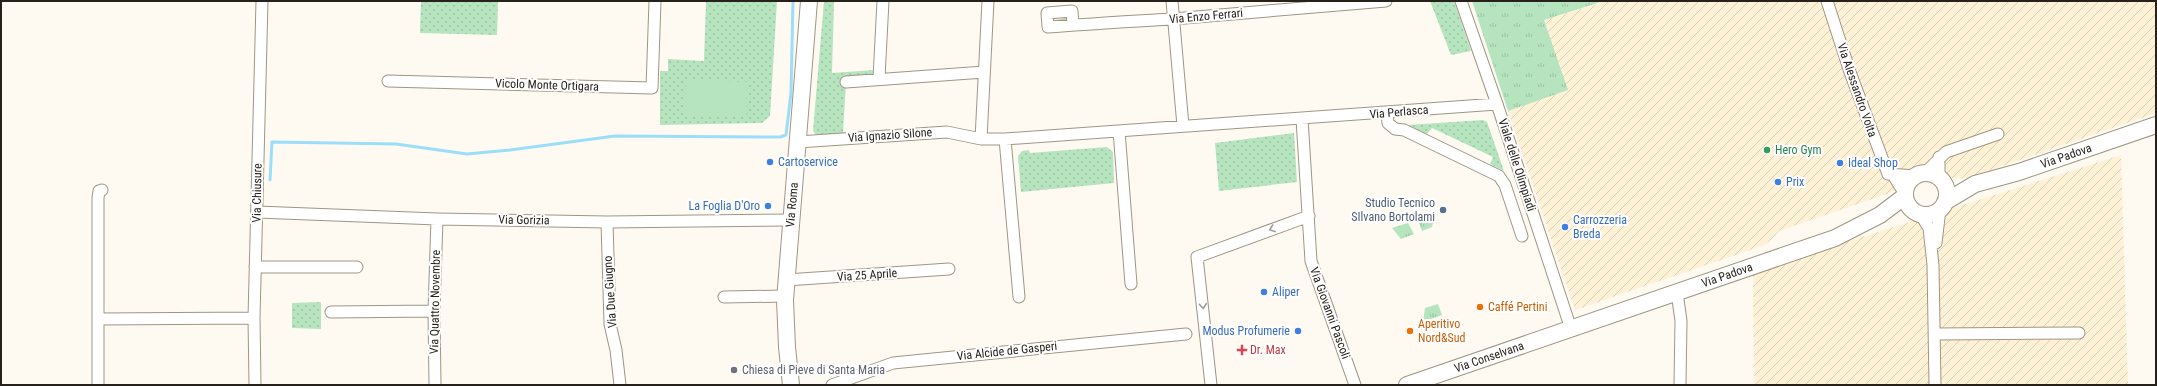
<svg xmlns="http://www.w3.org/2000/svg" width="2157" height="386" viewBox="0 0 2157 386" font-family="'Roboto Condensed',sans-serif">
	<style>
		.industrial { fill: url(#industrial-furrows) }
		.grass { fill: url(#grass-tufts) }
		.park { fill: url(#park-dots) }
		.pitch { fill: #b6e4be }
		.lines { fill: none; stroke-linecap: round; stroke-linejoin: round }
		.stream { stroke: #9cddf9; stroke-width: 3 }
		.minor-casing { stroke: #9f9683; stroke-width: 13 }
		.secondary-casing { stroke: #9f9683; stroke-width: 18 }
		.minor { stroke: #fff; stroke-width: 11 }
		.secondary { stroke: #fff; stroke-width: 16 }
		.oneway { stroke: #9d9c98 }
		.leisure-dot { fill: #2e9e5b; stroke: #fff; stroke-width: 1.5 }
		.shop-dot { fill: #3f7fe0; stroke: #fff; stroke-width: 1.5 }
		.service-dot { fill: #5c6f8a; stroke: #fff; stroke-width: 1.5 }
		.food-dot { fill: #e8710a; stroke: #fff; stroke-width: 1.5 }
		.health-dot { fill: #e0444e; stroke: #fff; stroke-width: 1.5 }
		.worship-dot { fill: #6b7280; stroke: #fff; stroke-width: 1.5 }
		.labels { text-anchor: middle; stroke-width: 4; stroke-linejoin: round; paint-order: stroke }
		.street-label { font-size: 12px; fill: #26221b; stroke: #fff }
		.leisure-label { font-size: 12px; fill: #27864d; stroke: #fff; text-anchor: start }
		.shop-label { font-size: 12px; fill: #366cbe; stroke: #fff; text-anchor: start }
		.service-label { font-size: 12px; fill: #4e5e75; stroke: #fff; text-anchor: end }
		.food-label { font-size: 12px; fill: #c56008; stroke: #fff; text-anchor: start }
		.health-label { font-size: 12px; fill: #be3a42; stroke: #fff; text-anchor: start }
		.worship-label { font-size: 12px; fill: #5b616d; stroke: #fff; text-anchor: start }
	</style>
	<defs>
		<pattern id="industrial-furrows" width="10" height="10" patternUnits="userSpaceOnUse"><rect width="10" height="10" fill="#fef1d5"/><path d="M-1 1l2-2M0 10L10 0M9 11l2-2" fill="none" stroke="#daceb6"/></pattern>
		<pattern id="grass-tufts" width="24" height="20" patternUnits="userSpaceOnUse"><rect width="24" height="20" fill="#b6e4be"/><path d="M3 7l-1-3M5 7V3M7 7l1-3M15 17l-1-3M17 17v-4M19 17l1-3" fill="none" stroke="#9cc3a3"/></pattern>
		<pattern id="park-dots" width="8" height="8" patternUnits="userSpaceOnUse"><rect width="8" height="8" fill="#b6e4be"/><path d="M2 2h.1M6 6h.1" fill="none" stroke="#9cc3a3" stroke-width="1.8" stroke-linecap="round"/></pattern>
	</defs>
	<rect width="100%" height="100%" fill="#fefaf2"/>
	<!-- industrial -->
	<path class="industrial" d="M1607 1H2156V113L1968 178H1937L1901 189 1779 231 1771 240 1762 246 1575 310 1508 111 1567 90 1544 20Z
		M2121 155 2128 385H1754L1753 274 1830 247Z"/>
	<!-- grass -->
	<path class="grass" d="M1472 1H1604L1544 20 1568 90 1508 111Z
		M1435 214 1432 227 1422 231 1419 223 1421 222V219Z
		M1408 223 1414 234 1401 239 1392 228Z
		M1438 304 1442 315 1423 322 1425 308Z"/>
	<!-- park -->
	<path class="park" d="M421 1H498L497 35 420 33Z
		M706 1H777L770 116 762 123 660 125V71H668V59L704 61Z
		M824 1H840L834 2 832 73 874 70V77L846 82 843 133 816 135 813 131Z
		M1430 1H1454L1471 51 1451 55Z
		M1483 120 1487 122 1504 171 1490 164 1493 157 1432 128 1426 135 1408 125Z
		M1294 133 1297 182 1219 191 1215 143Z
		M1107 147 1113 152 1114 183 1021 192 1018 156 1022 151 1029 150 1030 153Z
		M321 302V329L292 328V303Z"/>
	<!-- pitch -->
	<path class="pitch" d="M686 80 747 82 746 117 685 115Z"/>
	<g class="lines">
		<!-- stream -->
		<path class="stream" d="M270 180 272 142 396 144 467 154 510 150 615 136 780 137 786 135 791 93 793 1"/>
		<!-- minor casing -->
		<g class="minor-casing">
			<path id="minor" d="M1172 1 1183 126
				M1461 1 1497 104 1571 329
				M1827 1 1850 72 1888 174 1915 176
				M1073 25 1072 11 1047 13 1048 27C1090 24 1131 21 1173 19L1386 1
				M879 78 883 1
				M388 81 652 88 655 1
				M846 82 984 72
				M1387 113 1388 123 1395 129 1404 130 1499 176 1505 185 1522 236
				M1302 119 1311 261 1355 385
				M1119 131 1131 284
				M981 139 988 1
				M1005 139 1019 297
				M798 142 947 132 981 139H1005L1497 104
				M1925 173 1946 152 1998 134
				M1893 175 1905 194
				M1939 179V157
				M257 212 437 219 607 222 791 220
				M1920 214 1929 228 1933 265 1935 385
				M607 222 610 324 616 350 620 385
				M1936 243 1940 209
				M255 267H357
				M786 280 949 269
				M1677 292 1681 321 1680 385
				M724 297 785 296
				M331 312 434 311
				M99 319 254 318
				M1935 334 2079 333
				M98 385V198L99 191 102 190
				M255 385 254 318 262 1
				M435 385 434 311 437 219
				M832 385 893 363 1186 334
				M1211 385 1197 257 1309 216"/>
		</g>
		<!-- secondary casing -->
		<g class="secondary-casing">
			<path id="secondary" d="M1905 194a21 21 0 1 1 42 0a21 21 0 1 1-42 0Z
				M1945 202 1975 184 2019 172 2156 125
				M791 385 787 347 785 300 809 1
				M1407 385 1835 238 1880 215 1905 196"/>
		</g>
		<!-- minor -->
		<use href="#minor" class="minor"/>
		<!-- secondary -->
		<use href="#secondary" class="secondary"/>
	</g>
	<!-- one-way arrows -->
	<defs><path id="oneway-chevron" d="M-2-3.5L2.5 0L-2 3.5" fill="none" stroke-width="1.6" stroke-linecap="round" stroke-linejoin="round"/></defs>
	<g class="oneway">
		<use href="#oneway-chevron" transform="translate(1272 229) rotate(160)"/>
		<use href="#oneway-chevron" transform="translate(1203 306) rotate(85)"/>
	</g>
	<!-- markers -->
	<circle class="leisure-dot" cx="1767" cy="150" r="4"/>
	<g class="shop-dot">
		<circle cx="770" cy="162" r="4"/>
		<circle cx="1840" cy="163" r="4"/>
		<circle cx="1778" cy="182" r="4"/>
		<circle cx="768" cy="206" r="4"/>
		<circle cx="1565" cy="227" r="4"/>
		<circle cx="1264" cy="292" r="4"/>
		<circle cx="1298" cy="331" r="4"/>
	</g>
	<circle class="service-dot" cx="1443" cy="210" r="4"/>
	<g class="food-dot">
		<circle cx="1480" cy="307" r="4"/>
		<circle cx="1410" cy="331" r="4"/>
	</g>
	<path class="health-dot" d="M1240 344h4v4h4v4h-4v4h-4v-4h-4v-4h4z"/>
	<circle class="worship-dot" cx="734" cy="370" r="4"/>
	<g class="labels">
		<!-- street labels -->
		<g class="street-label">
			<text transform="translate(1206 16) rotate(-5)" y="4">Via Enzo Ferrari</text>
			<text transform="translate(547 85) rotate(2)" y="4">Vicolo Monte Ortigara</text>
			<text transform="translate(1857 90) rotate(71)" y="4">Via Alessandro Volta</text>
			<text transform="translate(1399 112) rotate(-5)" y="4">Via Perlasca</text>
			<text transform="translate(890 135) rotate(-4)" y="4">Via Ignazio Silone</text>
			<text transform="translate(2066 156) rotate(-19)" y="4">Via Padova</text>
			<text transform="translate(1517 165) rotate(72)" y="4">Viale delle Olimpiadi</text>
			<text transform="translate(257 193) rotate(-89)" y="4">Via Chiusure</text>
			<text transform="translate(792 205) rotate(-85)" y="4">Via Roma</text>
			<text transform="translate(524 220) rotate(1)" y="4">Via Gorizia</text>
			<text transform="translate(867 275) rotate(-4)" y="4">Via 25 Aprile</text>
			<text transform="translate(1727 275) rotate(-19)" y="4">Via Padova</text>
			<text transform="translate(610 292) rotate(-94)" y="4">Via Due Giugno</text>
			<text transform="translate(435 302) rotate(-89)" y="4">Via Quattro Novembre</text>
			<text transform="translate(1330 313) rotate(70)" y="4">Via Giovanni Pascoli</text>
			<text transform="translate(1007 351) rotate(-6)" y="4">Via Alcide de Gasperi</text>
			<text transform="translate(1489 357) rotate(-19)" y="4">Via Conselvana</text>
		</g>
		<!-- leisure labels -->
		<g class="leisure-label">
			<text x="1775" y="154">Hero Gym</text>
		</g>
		<!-- shop labels -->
		<g class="shop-label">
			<text x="778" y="166">Cartoservice</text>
			<text x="1848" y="167">Ideal Shop</text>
			<text x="1786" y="186">Prix</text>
			<text x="760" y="210" text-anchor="end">La Foglia D'Oro</text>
			<text x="1573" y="224">Carrozzeria<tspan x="1573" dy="14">Breda</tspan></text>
			<text x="1272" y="296">Aliper</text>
			<text x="1290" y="335" text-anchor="end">Modus Profumerie</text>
		</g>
		<!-- service labels -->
		<g class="service-label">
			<text x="1435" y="207">Studio Tecnico<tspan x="1435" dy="14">SIlvano Bortolami</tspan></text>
		</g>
		<!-- food labels -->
		<g class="food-label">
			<text x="1488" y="311">Caffé Pertini</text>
			<text x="1418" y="328">Aperitivo<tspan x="1418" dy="14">Nord&amp;Sud</tspan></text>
		</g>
		<!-- health labels -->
		<g class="health-label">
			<text x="1250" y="354">Dr. Max</text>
		</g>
		<!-- worship labels -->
		<g class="worship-label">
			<text x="742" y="374">Chiesa di Pieve di Santa Maria</text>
		</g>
	</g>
	<!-- border -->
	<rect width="2157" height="386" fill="none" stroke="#26221b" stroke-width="4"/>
</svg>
